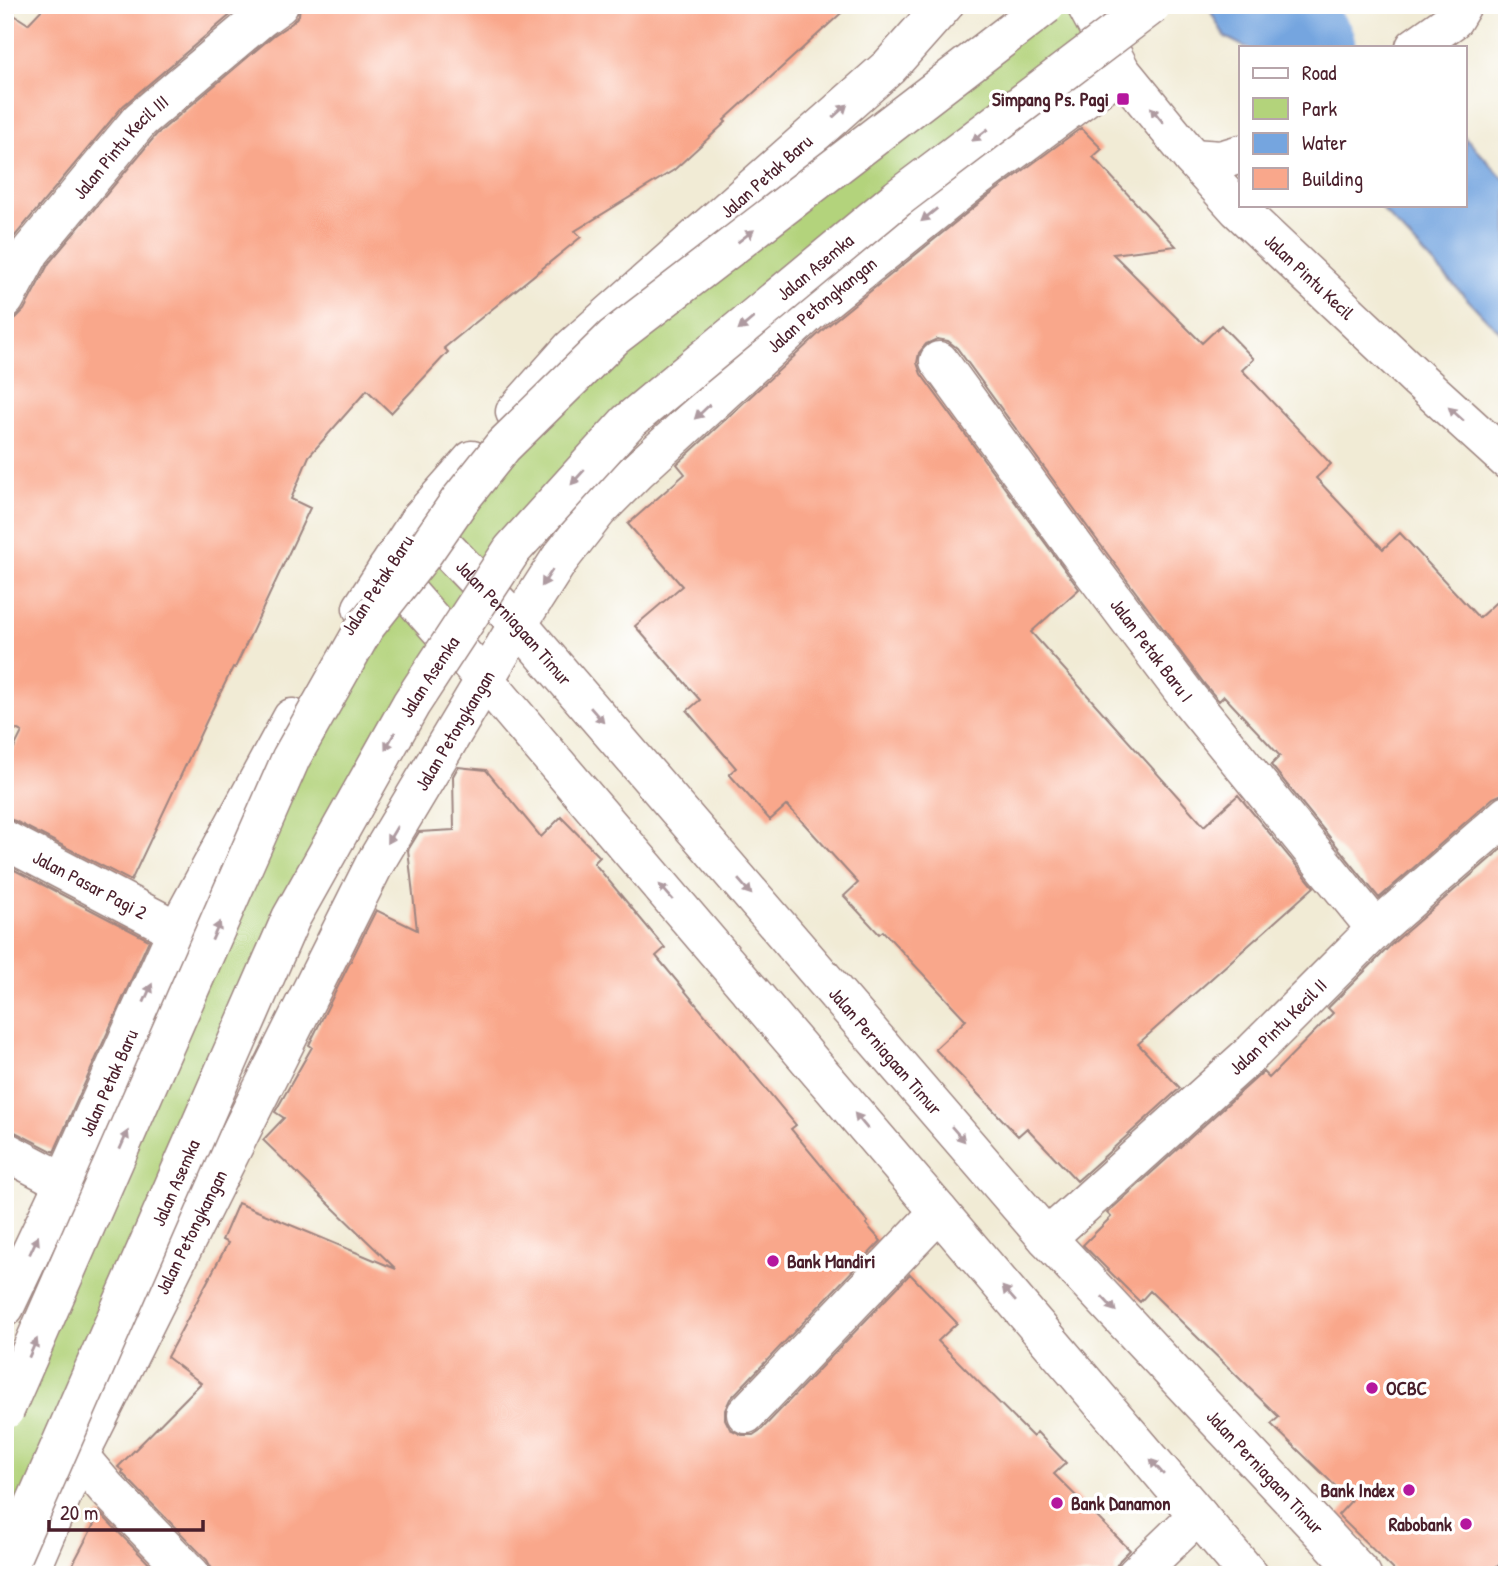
<svg xmlns="http://www.w3.org/2000/svg" width="1512" height="1580" viewBox="0 0 1512 1580" font-family="'Patrick Hand',sans-serif">
	<style>
		.green { fill: #b3d37b; stroke: #7e7953; stroke-width: 2 }
		.water { fill: #75a5df; stroke: #606285; stroke-width: 2 }
		.lines { fill: none; stroke-linecap: round; stroke-linejoin: round }
		.river { stroke: #75a5df; stroke-width: 93 }
		.building { fill: #f9a78b }
		.street-casing { stroke: #9e8580; stroke-width: 41 }
		.secondary-casing { stroke: #9e8580; stroke-width: 41 }
		.street { stroke: #fff; stroke-width: 38 }
		.secondary { stroke: #fff; stroke-width: 38 }
		.secondary-bridge-casing { stroke: #9e8580; stroke-width: 41; stroke-linecap: butt }
		.secondary-bridge { stroke: #fff; stroke-width: 38 }
		.oneway { fill: #ae9aa0 }
		.poi-dot { fill: #b5179e; stroke: #fff; stroke-width: 2.5 }
		.labels { text-anchor: middle; stroke-width: 7; stroke-linejoin: round; paint-order: stroke }
		.poi-label { font-size: 19px; font-weight: bold; fill: #4a1f2b; stroke: #fff; text-anchor: end }
		.street-label { font-size: 19px; fill: #4a1f2b; stroke: #fff }
	</style>
	<rect width="100%" height="100%" fill="#fff"/>
	<filter id="ink" filterUnits="userSpaceOnUse"><feTurbulence type="fractalNoise" baseFrequency=".0143" numOctaves="2"/><feDisplacementMap in="SourceGraphic" scale="14" xChannelSelector="R" yChannelSelector="G"/><feConvolveMatrix kernelMatrix="1 2 1 2 8 2 1 2 1" color-interpolation-filters="sRGB"/></filter>
	<filter id="wash" filterUnits="userSpaceOnUse"><feTurbulence type="fractalNoise" baseFrequency=".00686" numOctaves="4" result="noise"/><feDisplacementMap in="SourceGraphic" scale="28" xChannelSelector="R" yChannelSelector="G"/><feGaussianBlur stdDeviation="1.57" result="paint"/><feColorMatrix in="noise" values="0 0 0 0 0 0 0 0 0 0 0 0 0 0 0 0 0 1.4 0 .05"/><feComposite in="paint" operator="in"/></filter>
	<g filter="url(#wash)">
		<rect width="100%" height="100%" fill="#f1ebd5"/>
		<!-- green -->
		<path class="green" d="M1046 5H1084L1102 43 628 422 411 704 5 1572V1410L285 775 503 446Z"/>
		<!-- water -->
		<path class="water" d="M1207 5H1331L1271 47H1245L1225 37Z
			M1465 137 1507 182V337L1488 321 1378 205H1465Z"/>
		<g class="lines">
			<!-- river -->
			<path class="river" d="M1282 5 1285 19 1309 47"/>
		</g>
		<g id="blocks">
			<!-- building -->
			<path class="building" d="M46 5H242L123 106 14 237 5 253V9L28 24Z
				M300 5H850L724 120 726 122 674 170 575 231 581 237 444 348 448 352 391 413 367 390 309 456 291 499 310 508 235 668 233 667 207 720 131 881 15 821 5 818V766L22 732 5 724V321L16 318 24 310 49 263 156 135 274 35 292 23 299 15Z
				M1081 128 1102 149 1093 157 1176 246 1113 254 1202 343 1221 325 1254 359 1242 370 1331 464 1316 478 1383 549 1400 533 1479 618 1507 592V794H1502L1493 798 1379 898 1271 765 1280 756 1224 696 1219 701 1206 686 1094 536 957 348 948 341 937 339 926 344 919 353 917 363 921 374 1079 589 1031 632 1204 826 1238 795 1314 887 1138 1044 1180 1088 1077 1181 1027 1128 1018 1136 935 1049 966 1020 883 931 879 934 844 896 858 883 787 805 770 820 729 774 736 768 687 711 700 700 635 626 682 586 628 524 685 474 677 464 825 328 983 200Z
				M458 767 486 770 541 837 561 817 600 857 594 863 665 948 656 956 796 1125 791 1129 868 1222 866 1224 881 1241 730 1399 725 1410V1419L730 1429 742 1435H753L762 1429 910 1274 957 1323 938 1341 1033 1437 1037 1432 1066 1463 1054 1474 1130 1550 1120 1560 1115 1568V1575H212V1569L207 1560 122 1473 123 1471 118 1467 201 1383 167 1357 228 1243 222 1240 238 1203 396 1269 263 1140 284 1118 275 1112 312 1047 309 1045 376 910 417 930 408 850 419 832 454 830 453 776Z
				M1507 844V1557L1489 1575H1399L1338 1515 1351 1501 1271 1424 1279 1417 1150 1291 1140 1302 1083 1245 1111 1217 1107 1213 1263 1072 1269 1078 1333 1013 1328 1008 1391 945Z
				M5 865 149 940 54 1152 15 1132 5 1129Z
				M100 1513 160 1575H67Z"/>
		</g>
	</g>
	<g filter="url(#ink)">
		<use href="#blocks" fill-opacity="0" stroke="#9e8580" stroke-width="2"/>
		<g class="lines">
			<!-- street casing -->
			<g class="street-casing">
				<g id="street">
					<path id="s1" d="M5 299 31 251 140 120 261 18 279 5"/>
					<path id="s2" d="M939 361 1076 549 1189 699 1376 929"/>
					<path id="s3" d="M5 840 177 930"/>
					<path d="M5 1151 64 1182"/>
					<path id="s4" d="M1047 1238 1254 1051 1376 929 1507 815"/>
					<path d="M746 1414 939 1212"/>
					<path d="M79 1456 106 1488 191 1575"/>
					<path d="M1136 1575 1198 1515"/>
				</g>
			</g>
			<!-- secondary casing -->
			<g class="secondary-casing">
				<g id="secondary">
					<path id="s5" d="M1086 5 1121 71 1192 158 1238 209 1419 380 1507 460"/>
					<path d="M1415 47 1453 20 1462 5"/>
					<path d="M1192 158 1221 160 1241 154"/>
					<path id="s6" d="M515 412 572 348 889 67 944 5"/>
					<path id="s7" d="M419 520 518 624 1047 1238 1362 1575"/>
					<path d="M387 569 485 680 1249 1575"/>
					<path d="M362 608 419 520 472 460"/>
					<path id="s8" d="M5 1307 64 1182 177 930 292 718"/>
					<path id="s9" d="M28 1575 79 1456 374 865 518 624 559 560 598 510 637 471 811 311 970 183 1121 71"/>
				</g>
			</g>
			<!-- street -->
			<use href="#street" class="street"/>
			<!-- secondary -->
			<use href="#secondary" class="secondary"/>
			<!-- secondary-bridge casing -->
			<g class="secondary-bridge-casing">
				<g id="secondary-bridge">
					<path d="M5 1410 291 758 365 627 422 555 460 500 503 446 614 337 1046 5"/>
					<path id="s10" d="M5 1572 291 918 411 704 512 550 628 422 898 198 1152 5"/>
				</g>
			</g>
			<!-- secondary-bridge -->
			<use href="#secondary-bridge" class="secondary-bridge"/>
		</g>
		<!-- one-way arrows -->
		<defs><path id="oneway-solid" d="M-6-.8H1V-3.2L6.5 0L1 3.2V.8H-6Z" transform="scale(1.75)"/></defs>
		<g class="oneway">
			<use href="#oneway-solid" transform="translate(840 111) rotate(-42)"/>
			<use href="#oneway-solid" transform="translate(1157 115) rotate(-129)"/>
			<use href="#oneway-solid" transform="translate(980 135) rotate(143)"/>
			<use href="#oneway-solid" transform="translate(929 215) rotate(141)"/>
			<use href="#oneway-solid" transform="translate(746 236) rotate(-37)"/>
			<use href="#oneway-solid" transform="translate(746 324) rotate(140)"/>
			<use href="#oneway-solid" transform="translate(702 412) rotate(137)"/>
			<use href="#oneway-solid" transform="translate(1456 414) rotate(-138)"/>
			<use href="#oneway-solid" transform="translate(578 477) rotate(132)"/>
			<use href="#oneway-solid" transform="translate(547 578) rotate(123)"/>
			<use href="#oneway-solid" transform="translate(597 715) rotate(49)"/>
			<use href="#oneway-solid" transform="translate(390 741) rotate(119)"/>
			<use href="#oneway-solid" transform="translate(392 835) rotate(121)"/>
			<use href="#oneway-solid" transform="translate(745 887) rotate(49)"/>
			<use href="#oneway-solid" transform="translate(666 892) rotate(-131)"/>
			<use href="#oneway-solid" transform="translate(216 931) rotate(-66)"/>
			<use href="#oneway-solid" transform="translate(148 993) rotate(-66)"/>
			<use href="#oneway-solid" transform="translate(861 1121) rotate(-130)"/>
			<use href="#oneway-solid" transform="translate(958 1134) rotate(49)"/>
			<use href="#oneway-solid" transform="translate(124 1140) rotate(-66)"/>
			<use href="#oneway-solid" transform="translate(34 1245) rotate(-65)"/>
			<use href="#oneway-solid" transform="translate(1009 1294) rotate(-131)"/>
			<use href="#oneway-solid" transform="translate(1109 1304) rotate(47)"/>
			<use href="#oneway-solid" transform="translate(33 1348) rotate(-66)"/>
			<use href="#oneway-solid" transform="translate(1157 1467) rotate(-131)"/>
		</g>
	</g>
	<!-- markers -->
	<g class="poi-dot">
		<rect x="1116" y="92" width="14" height="14" rx="3.5"/>
		<circle cx="773" cy="1261" r="7"/>
		<circle cx="1372" cy="1388" r="7"/>
		<circle cx="1409" cy="1490" r="7"/>
		<circle cx="1057" cy="1503" r="7"/>
		<circle cx="1466" cy="1524" r="7"/>
	</g>
	<g class="labels">
		<!-- poi labels -->
		<g class="poi-label">
			<text x="1109" y="106">Simpang Ps. Pagi</text>
			<text x="787" y="1268" text-anchor="start">Bank Mandiri</text>
			<text x="1386" y="1395" text-anchor="start">OCBC</text>
			<text x="1395" y="1497">Bank Index</text>
			<text x="1071" y="1510" text-anchor="start">Bank Danamon</text>
			<text x="1452" y="1531">Rabobank</text>
		</g>
		<!-- street labels -->
		<g class="street-label">
			<text dy="7" stroke="none"><textPath href="#s1" startOffset="192">Jalan Pintu Kecil III</textPath></text>
			<text dy="7" stroke="none"><textPath href="#s6" startOffset="345">Jalan Petak Baru</textPath></text>
			<text dy="7" stroke="none"><textPath href="#s10" startOffset="1559">Jalan Asemka</textPath></text>
			<text dy="7" stroke="none"><textPath href="#s5" startOffset="354">Jalan Pintu Kecil</textPath></text>
			<text dy="7" stroke="none"><textPath href="#s9" startOffset="1514">Jalan Petongkangan</textPath></text>
			<text transform="translate(377 585) rotate(-57)" y="7">Jalan Petak Baru</text>
			<text dy="7" stroke="none"><textPath href="#s7" startOffset="140">Jalan Perniagaan Timur</textPath></text>
			<text dy="7" stroke="none"><textPath href="#s2" startOffset="359">Jalan Petak Baru I</textPath></text>
			<text dy="7" stroke="none"><textPath href="#s10" startOffset="992">Jalan Asemka</textPath></text>
			<text dy="7" stroke="none"><textPath href="#s9" startOffset="947">Jalan Petongkangan</textPath></text>
			<text dy="7" stroke="none"><textPath href="#s3" startOffset="96">Jalan Pasar Pagi 2</textPath></text>
			<text dy="7" stroke="none"><textPath href="#s4" startOffset="313">Jalan Pintu Kecil II</textPath></text>
			<text dy="7" stroke="none"><textPath href="#s7" startOffset="707">Jalan Perniagaan Timur</textPath></text>
			<text dy="7" stroke="none"><textPath href="#s8" startOffset="247">Jalan Petak Baru</textPath></text>
			<text dy="7" stroke="none"><textPath href="#s10" startOffset="425">Jalan Asemka</textPath></text>
			<text dy="7" stroke="none"><textPath href="#s9" startOffset="380">Jalan Petongkangan</textPath></text>
			<text dy="7" stroke="none"><textPath href="#s7" startOffset="1274">Jalan Perniagaan Timur</textPath></text>
		</g>
	</g>
	<!-- margin -->
	<rect width="1512" height="1580" fill="none" stroke="#fff" stroke-width="28"/>
	<!-- legend -->
	<rect x="1239" y="46" width="228" height="161" fill="#ffffff" stroke="#b7a5aa" stroke-width="2"/>
	<rect x="1253" y="68" width="35" height="10" fill="#ffffff" stroke="#b7a5aa" stroke-width="2"/>
	<text x="1302" y="80" font-size="21" fill="#4a1f2b">Road</text>
	<rect x="1253" y="98" width="35" height="21" fill="#b3d37b" stroke="#b7a5aa" stroke-width="2"/>
	<text x="1302" y="116" font-size="21" fill="#4a1f2b">Park</text>
	<rect x="1253" y="133" width="35" height="21" fill="#75a5df" stroke="#b7a5aa" stroke-width="2"/>
	<text x="1302" y="150" font-size="21" fill="#4a1f2b">Water</text>
	<rect x="1253" y="168" width="35" height="21" fill="#f9a78b" stroke="#b7a5aa" stroke-width="2"/>
	<text x="1302" y="186" font-size="21" fill="#4a1f2b">Building</text>
	<!-- scale -->
	<path d="M49 1520v10h154v-10" fill="none" stroke="#4a1f2b" stroke-width="3.5"/>
	<text x="60" y="1520" font-size="21" fill="#4a1f2b" stroke="#ffffff" stroke-width="5" paint-order="stroke">20 m</text>
</svg>
